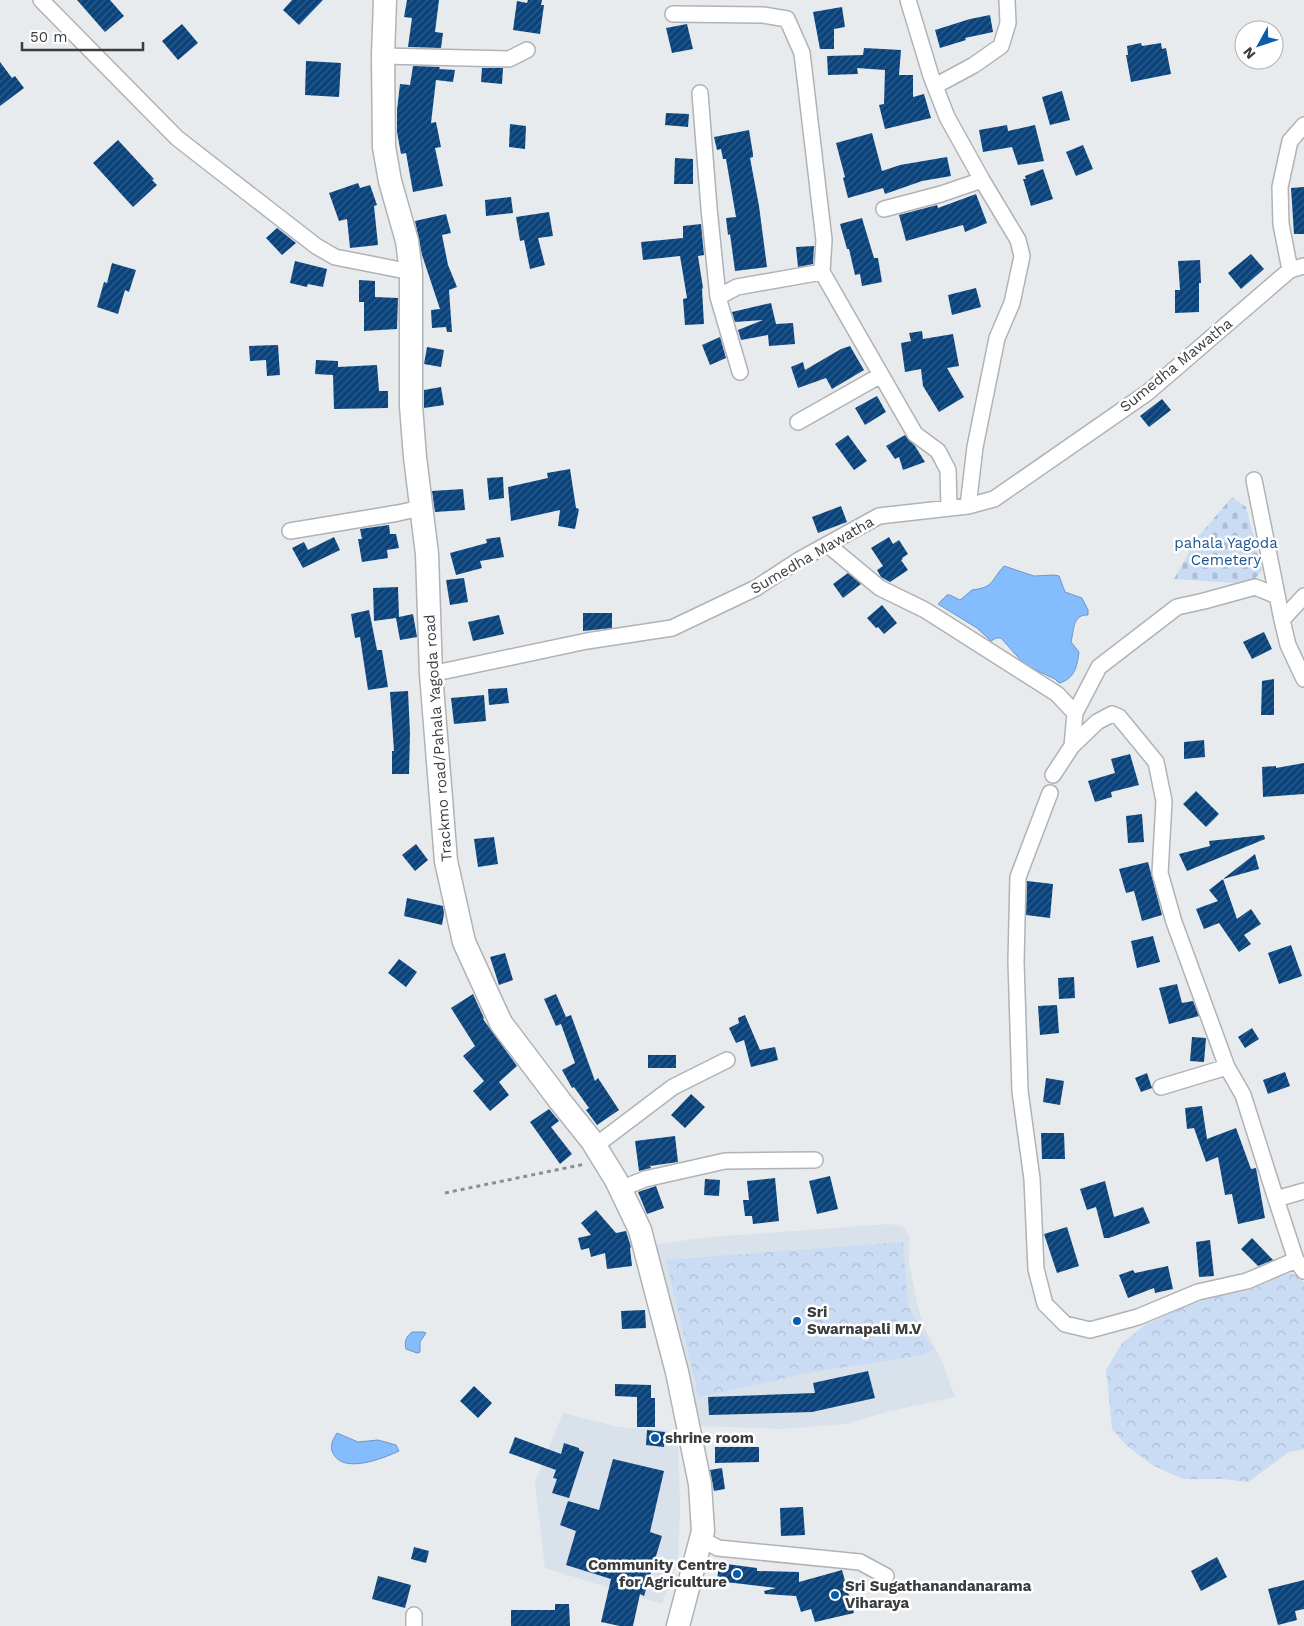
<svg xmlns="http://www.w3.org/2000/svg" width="1304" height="1626" viewBox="0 0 1304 1626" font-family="'Work Sans',sans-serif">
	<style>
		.built { fill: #d9e1ea }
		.cemetery { fill: url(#cemetery-stones) }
		.park { fill: url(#park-crowns) }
		.water { fill: #84bcfd; stroke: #6e96c4 }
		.building { fill: url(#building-hatch) }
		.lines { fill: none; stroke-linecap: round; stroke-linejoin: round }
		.street-casing { stroke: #b0b2b6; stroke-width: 18 }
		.secondary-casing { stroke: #b0b2b6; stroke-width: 25 }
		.path { stroke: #8c8e90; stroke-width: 3; stroke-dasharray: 4 4; stroke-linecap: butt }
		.street { stroke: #fff; stroke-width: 15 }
		.secondary { stroke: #fff; stroke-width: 22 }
		.poi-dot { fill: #095dab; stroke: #fff; stroke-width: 2 }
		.labels { text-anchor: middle; stroke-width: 5; stroke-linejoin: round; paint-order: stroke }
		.street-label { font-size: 15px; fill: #3b3c3e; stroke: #fff }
		.park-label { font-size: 15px; fill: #1d548f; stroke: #fff }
		.poi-label { font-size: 15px; font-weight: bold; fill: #3b3c3e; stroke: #fff; text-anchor: start }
	</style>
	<defs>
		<pattern id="cemetery-stones" width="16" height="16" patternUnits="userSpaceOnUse" patternTransform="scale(1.25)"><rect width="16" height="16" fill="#c9dcf4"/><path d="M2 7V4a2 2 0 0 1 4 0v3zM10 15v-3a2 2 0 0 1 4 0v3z" fill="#aebed2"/></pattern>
		<pattern id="park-crowns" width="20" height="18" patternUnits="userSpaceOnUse" patternTransform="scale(1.25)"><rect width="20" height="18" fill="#c9dcf4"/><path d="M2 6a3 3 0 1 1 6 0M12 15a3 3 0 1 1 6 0" fill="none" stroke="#aebed2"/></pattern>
		<pattern id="building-hatch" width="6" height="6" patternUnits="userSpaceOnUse" patternTransform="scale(1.25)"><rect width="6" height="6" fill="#0a437b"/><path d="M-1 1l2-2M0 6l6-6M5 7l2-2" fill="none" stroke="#2f5d8a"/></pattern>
	</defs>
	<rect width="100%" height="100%" fill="#e8ebee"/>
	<!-- built -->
	<path class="built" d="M890 1224 904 1227 909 1236V1263L918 1307 925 1329 941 1359 955 1397 887 1412 845 1424 781 1429 701 1426 660 1270 657 1244 711 1237Z
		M563 1413 618 1427 667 1430 678 1444 680 1508 678 1561 662 1604 545 1568 535 1482Z"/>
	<!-- cemetery -->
	<path class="cemetery" d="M1232 497 1246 507 1262 571 1250 584 1174 579 1198 537Z"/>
	<!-- park -->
	<path class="park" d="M903 1242 908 1305 923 1334 934 1349 923 1355 813 1372 699 1397 666 1260Z
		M1290 1273 1299 1276 1304 1282V1449L1289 1452 1248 1482 1222 1479H1183L1152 1465 1126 1445 1112 1429 1106 1370 1122 1343 1145 1325 1182 1308 1213 1297 1247 1291Z"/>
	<!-- water -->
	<path class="water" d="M1004 566 1034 576 1054 575 1059 576 1065 592 1082 598 1088 610V615C1072 614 1074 632 1071 642L1079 652C1077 666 1075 679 1059 683L1055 679 1025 665 1001 638H996L991 641 977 628 938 604 947 595H950L960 600 972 590C995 587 990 581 1004 566Z
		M412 1332H423L426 1333 420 1342V1352L417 1353 406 1349C404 1341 406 1337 412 1332Z
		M337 1433 358 1442 378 1440 396 1445 399 1451C384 1458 341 1476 332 1451 330 1445 333 1439 337 1433Z"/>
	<!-- building -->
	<path class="building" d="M77 0H110L124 16 105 32Z
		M292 0H323L299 25 283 10Z
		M407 0H439L435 32 443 33 441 48 408 47 412 18 404 17Z
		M528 0H542L541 5H544L540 34 513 30 517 1 527 3Z
		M842 7 845 27 834 29V49H820L813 12Z
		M990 15 993 32 965 38 966 40 940 48 935 30 970 19Z
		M182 24 198 43 178 60 162 41Z
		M687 24 693 49 672 53 666 28Z
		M1141 43 1142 46 1161 43 1162 49 1166 48 1171 74 1131 82 1126 55H1128L1127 46Z
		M864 48 901 50 899 75H913V97L924 94 931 118 885 129 879 105 884 104 885 70 857 68 858 74 828 75 827 56 863 55Z
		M306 61 341 63 339 97 305 95Z
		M0 62 12 78 15 76 24 88 0 106Z
		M413 66 440 67 439 69 455 70 453 82 436 80 431 123 436 122 441 147 435 148 443 186 413 192 406 153 401 154 397 132V110L400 84 410 85Z
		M482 68H503L502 84 481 82Z
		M1062 91 1070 120 1050 125 1042 97Z
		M666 113 689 114 688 127 665 125Z
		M510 124 526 126 525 149 509 147Z
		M1007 125 1008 131 1035 125 1044 161 1018 165 1012 147 983 152 979 130Z
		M749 130 753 154V157L750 158 759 206 767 267 735 271 730 234 728 235 726 218 736 217 726 159H723L721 149 717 150 714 137Z
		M872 133 882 171 900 165 947 157 951 176 922 181 885 194 883 188 848 198 843 178 845 177 836 143Z
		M118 140 154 179 152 180 157 185 133 207 93 163Z
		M1083 145 1093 169 1076 176 1066 152Z
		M675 158 693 159V184H674Z
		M1043 169 1053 199 1031 206 1023 179H1026L1025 176Z
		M358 183 360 188 370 185 377 205 374 206 378 245 350 248 347 219 339 221 329 193Z
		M1304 187V234H1294L1291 188Z
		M976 194 987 223 965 232 963 225 906 241 899 215 937 205 938 208Z
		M511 197 513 213 486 216 485 200Z
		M549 212 553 236 538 238 545 265 530 269 524 240 520 241 516 217Z
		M446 214 451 233 442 235 448 265 457 287 449 290 452 332H447L446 327 432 328 431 310 440 309 422 255 415 221Z
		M862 218 874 258H878L882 282 862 286 860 274 855 275 849 249H847L840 224Z
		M701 224 704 255 698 256 703 288 702 289 704 324 685 325 683 299 687 298 680 256 643 260 641 242 683 238V226Z
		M277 228 296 243 282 255 266 238Z
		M814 246 813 264 798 267 796 247Z
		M1251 254 1264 269 1241 289 1228 273Z
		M1200 260 1201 283H1199V312L1175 313V290H1180L1178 261Z
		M295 261 327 269 323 287 308 284 307 287 290 283Z
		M112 263 136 270 129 292 125 290 118 314 97 307 104 282 107 283Z
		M359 280 375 281V297L398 298 397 329 364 331V302H359Z
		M976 288 981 307 952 315 948 295Z
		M771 303 776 324 793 323 795 344 769 346 768 335 741 340 738 330 763 320 735 322 732 312Z
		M922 331 923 339 953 334 959 366 947 368 964 397 939 412 923 386 921 369 905 372 901 343 911 341 909 333Z
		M720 337 726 358 710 365 702 345Z
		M278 345 280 375 267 376 266 360 250 361 249 346Z
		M850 346 864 370 832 389 826 378 798 388 791 367 803 362 805 370 841 349Z
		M427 347 444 350 441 367 424 364Z
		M316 360 338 361V367L377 365 379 391H388V408L334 409 333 375 315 374Z
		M441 387 444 405 424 408V390Z
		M877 396 886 412 865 425 855 408Z
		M1162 399 1171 410 1149 427 1140 416Z
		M848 435 867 461 854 470 835 444Z
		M905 435 915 446 925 462 903 470 899 457 895 459 886 446Z
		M570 469 576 508 579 509 575 529 558 526 560 510 511 521 508 487 548 478 547 473Z
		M503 477 504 498 489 500 487 478Z
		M463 489 465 510 435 512 432 491Z
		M841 506 847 522 818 533 812 517Z
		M389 525 390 534H396L399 548 387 550 388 558 362 562 358 539H362L360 529Z
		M334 537 340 550 303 568 292 548 304 542 308 550Z
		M500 537 504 557 480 561 482 568 456 575 450 553 487 543 486 539Z
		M889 537 893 544 899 540 908 554 902 558 903 559 901 560 908 570 890 582 881 577 877 570 883 566 871 548Z
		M848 573 861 584 843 598 833 584Z
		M464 578 468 602 450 605 446 580Z
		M398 587 399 617 413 614 417 637 400 640 396 618 374 621 373 588Z
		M882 605 897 623 884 634 878 627 876 628 867 618Z
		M369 610 377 650H382L388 687 368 690 360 637 355 638 351 614Z
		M583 613H612V628L583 631Z
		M499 615 504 634 473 641 468 622Z
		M1264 632 1272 649 1252 659 1243 642Z
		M1274 679V715H1261L1262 681Z
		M507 688 509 703 489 705 488 689Z
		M408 691 410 733 409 774H392V751H394L390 692Z
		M484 695 486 721 454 724 451 698Z
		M1204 740 1205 757 1184 759V742Z
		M1130 754 1139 785 1111 792 1112 797 1095 802 1088 781 1115 773 1111 759Z
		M1304 763V794L1263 797 1262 767 1276 766V768Z
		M1196 791 1219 814 1206 827 1183 804Z
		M1142 814 1144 842 1128 843 1126 816Z
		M1264 835 1265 839 1187 871 1179 854 1210 846 1209 841Z
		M494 837 498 864 478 867 474 839Z
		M416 844 428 860 415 871 402 855Z
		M1255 854 1259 869 1223 879 1237 919 1251 909 1261 924 1244 935 1251 944 1239 952 1219 923 1204 929 1196 909 1218 901 1209 890Z
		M1148 862 1162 915 1142 921 1134 891 1126 893 1119 869Z
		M1027 881 1053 884 1050 918 1026 915Z
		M407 898 443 906 444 914 442 925 404 916Z
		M1153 936 1160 962 1137 968 1131 941Z
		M1291 945 1302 976 1279 984 1268 953Z
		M505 953 513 980 499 985 490 957Z
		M399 959 417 972 406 987 388 973Z
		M1074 977 1075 998 1059 999 1058 978Z
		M1177 984 1182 1003 1193 1001 1199 1016 1169 1024 1159 988Z
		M473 994 484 1018 483 1019 517 1066 499 1082 509 1095 490 1111 473 1091 484 1081 463 1056 475 1046 451 1008Z
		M556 994 566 1017 571 1015 595 1081 598 1078 619 1110 597 1125 586 1110 589 1108 574 1087 572 1088 562 1070 575 1063 561 1024 556 1026 544 999Z
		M1057 1005 1059 1033 1040 1035 1038 1006Z
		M745 1015 760 1050 775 1047 778 1060 751 1067 744 1040 736 1043 729 1028 739 1023 738 1018Z
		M1252 1028 1259 1039 1245 1048 1238 1037Z
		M1192 1037 1206 1038 1204 1062 1190 1061Z
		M648 1055H676V1068H648Z
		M1285 1072 1290 1086 1268 1094 1263 1080Z
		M1147 1073 1152 1088 1141 1092 1135 1078Z
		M1046 1078 1064 1081 1060 1105 1043 1102Z
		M691 1094 705 1107 685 1128 671 1115Z
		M1202 1106 1207 1139 1236 1128 1251 1169 1256 1168 1265 1218 1238 1224 1232 1194 1225 1195 1218 1157 1206 1162 1194 1128 1187 1129 1185 1108Z
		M549 1109 559 1121 551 1127 572 1154 560 1164 530 1122Z
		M1041 1133H1064L1065 1159H1042Z
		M675 1136 678 1162 650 1166 651 1168 639 1171 635 1141Z
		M830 1176 838 1209 817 1214 809 1181Z
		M775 1178 779 1221 753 1224 752 1216H745L743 1200H749L747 1181Z
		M705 1179 720 1180 719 1196 704 1195Z
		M1105 1181 1114 1217 1143 1207 1150 1223 1109 1238H1104L1096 1207 1087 1210 1080 1189Z
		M656 1186 664 1208 647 1214 638 1192Z
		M596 1210 616 1233 626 1231 631 1247 630 1248 632 1266 607 1269 605 1253 591 1257 589 1248 581 1250 578 1238 591 1235 581 1223Z
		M1067 1227 1079 1266 1057 1273 1044 1234Z
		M1252 1238 1273 1260 1258 1266 1241 1249Z
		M1210 1240 1214 1276 1199 1277 1196 1242Z
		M1168 1266 1173 1289 1155 1293 1154 1288 1128 1298 1119 1275 1133 1270 1135 1273Z
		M645 1310 646 1328 622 1329 621 1311Z
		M868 1371 875 1398 812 1412 709 1415 708 1397 815 1393 813 1383Z
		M615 1384 651 1385V1398H655V1427H637V1397L615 1396Z
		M474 1386 492 1403 478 1418 460 1401Z
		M647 1430 665 1432 664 1447 646 1445Z
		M515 1437 561 1454 564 1443 579 1448V1450L584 1452 569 1498 552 1493 557 1479 553 1478 556 1470 509 1453Z
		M715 1447H759V1462L715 1463Z
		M613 1459 664 1471 650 1532 662 1536 644 1596 640 1594 633 1626H620L601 1622 611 1579 566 1565 576 1531 560 1525 568 1501 599 1510Z
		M722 1468 725 1489 714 1491 710 1470Z
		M803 1507 805 1535 781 1536 780 1508Z
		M414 1547 429 1551 426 1563 411 1559Z
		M1217 1557 1227 1577 1201 1591 1191 1571Z
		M719 1563 757 1568V1571L799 1572V1582L842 1570 854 1613 815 1622 811 1609 801 1612 796 1596 765 1594 764 1591 776 1588 717 1581Z
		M378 1576 411 1585 405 1608 372 1599Z
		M1304 1580V1609L1295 1611 1297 1620 1278 1625 1268 1589Z
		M555 1604H569L570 1626H511V1610H555Z"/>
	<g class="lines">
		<!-- street casing -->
		<g class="street-casing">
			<path id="street" d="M41 0 177 138 316 246 335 257 411 272
				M908 0 931 76 947 117 982 180 1018 240 1022 256 1012 303 997 338 975 447 968 506
				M673 14 763 15 787 19 802 53 824 240 822 272 915 434 938 451 948 470 949 508
				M383 56 509 59 527 50
				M935 86 974 65 1001 46 1008 23 1007 0
				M700 93 709 208 718 297 740 372
				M884 209 941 194 982 180
				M1290 270 1281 224 1280 187 1290 141 1304 125
				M718 297 737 287 822 272
				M798 422 881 375
				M1254 480 1282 620
				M290 531 398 513 421 508
				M828 545 880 588 925 610 1057 694 1075 713
				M1304 596 1282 620 1288 645 1304 679
				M431 674 587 641 672 628 756 588 799 560 879 516 968 506 994 499 1147 393 1290 270 1304 266
				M1072 746 1097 722 1112 714 1119 717 1156 762 1164 801 1160 873 1174 922 1227 1067 1243 1095 1276 1199
				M1053 775 1072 746 1075 713 1099 667 1177 607 1204 601 1255 587 1277 596
				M1050 793 1018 877 1016 961 1020 1091 1032 1179 1036 1269 1045 1304 1065 1324 1090 1330 1138 1317 1198 1292 1247 1281 1296 1260
				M1161 1087 1227 1067
				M595 1146 673 1087 727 1060
				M620 1189 645 1179 725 1161 815 1160
				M1304 1191 1276 1199 1296 1260 1304 1271
				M701 1539 718 1548 860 1562 886 1576
				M414 1626V1615"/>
		</g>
		<!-- secondary casing -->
		<g class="secondary-casing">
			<path id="secondary" d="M385 0 383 56 384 147 390 181 407 241 411 272V406L415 457 427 554 431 674 446 861 464 942 501 1023 560 1101 592 1141 616 1180 640 1230 677 1372 700 1484 703 1531 678 1626"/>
		</g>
		<!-- path -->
		<path class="path" d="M445 1193 585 1164"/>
		<!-- street -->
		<use href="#street" class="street"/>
		<!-- secondary -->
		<use href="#secondary" class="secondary"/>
	</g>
	<!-- markers -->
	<g class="poi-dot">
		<circle cx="797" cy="1321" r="5"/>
		<circle cx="655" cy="1438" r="5"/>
		<circle cx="737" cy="1574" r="5"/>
		<circle cx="835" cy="1595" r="5"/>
	</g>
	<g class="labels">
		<!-- street labels -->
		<g class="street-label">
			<text transform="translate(1176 365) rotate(-39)" y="5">Sumedha Mawatha</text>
			<text transform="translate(812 555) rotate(-30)" y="5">Sumedha Mawatha</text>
			<text transform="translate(438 738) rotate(-94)" y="5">Trackmo road/Pahala Yagoda road</text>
		</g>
		<!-- park labels -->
		<g class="park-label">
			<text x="1226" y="548">pahala Yagoda<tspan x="1226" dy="17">Cemetery</tspan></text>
		</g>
		<!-- poi labels -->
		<g class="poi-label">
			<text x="807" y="1317">Sri<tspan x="807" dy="17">Swarnapali M.V</tspan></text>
			<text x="665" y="1443">shrine room</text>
			<text x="727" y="1570" text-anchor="end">Community Centre<tspan x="727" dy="17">for Agriculture</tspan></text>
			<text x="845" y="1591">Sri Sugathanandanarama<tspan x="845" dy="17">Viharaya</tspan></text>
		</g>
	</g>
	<!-- north arrow -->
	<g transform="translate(1259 45) rotate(230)"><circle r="24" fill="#ffffff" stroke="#b1b1b2"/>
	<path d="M0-4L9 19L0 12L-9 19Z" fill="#095dab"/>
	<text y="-8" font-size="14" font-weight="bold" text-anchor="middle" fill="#3b3c3e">N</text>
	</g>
	<!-- scale -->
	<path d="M22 42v8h121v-8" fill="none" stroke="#3b3c3e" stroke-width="2.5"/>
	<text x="30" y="42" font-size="15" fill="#3b3c3e" stroke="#ffffff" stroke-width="4" paint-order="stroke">50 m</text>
</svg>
